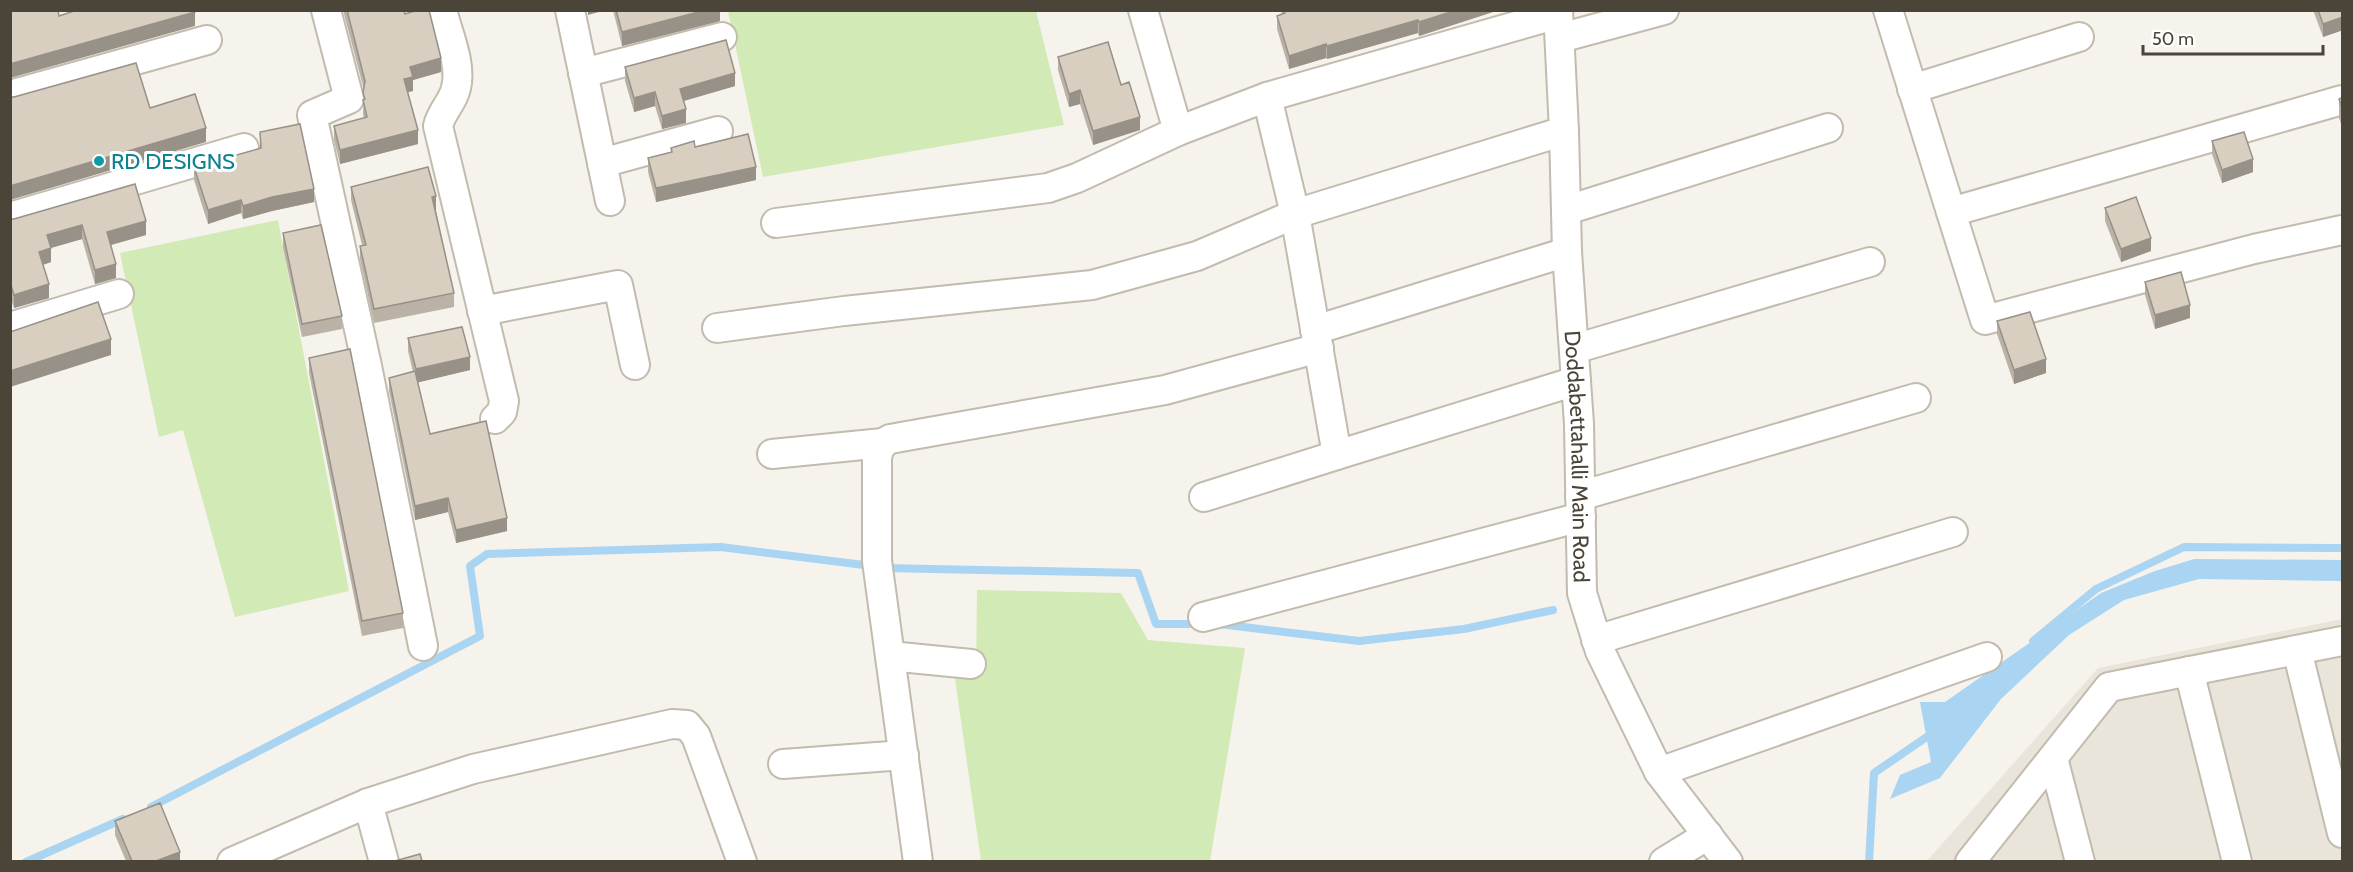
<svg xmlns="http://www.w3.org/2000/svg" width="2353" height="872" viewBox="0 0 2353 872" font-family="Cabin,sans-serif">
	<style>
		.residential { fill: #eae5da }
		.green { fill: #d2eab5 }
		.water { fill: #a9d4f2 }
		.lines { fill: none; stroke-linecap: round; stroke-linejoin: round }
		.stream { stroke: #a9d4f2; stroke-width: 8 }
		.minor-casing { stroke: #c2bbae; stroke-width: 32 }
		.minor { stroke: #fff; stroke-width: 28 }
		.wall { fill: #bab2a6 }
		.shaded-wall { fill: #979187 }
		.building { fill: #d8cfc1; stroke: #979187; stroke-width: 1.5 }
		.culture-dot { fill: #0f9aa8; stroke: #fff; stroke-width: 2 }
		.labels { text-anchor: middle; stroke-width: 6; stroke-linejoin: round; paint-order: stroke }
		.culture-label { font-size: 22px; fill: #0d838f; stroke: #fff; text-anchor: start }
		.street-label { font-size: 22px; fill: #4b4439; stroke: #fff }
	</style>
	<rect width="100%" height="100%" fill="#f6f3ec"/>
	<!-- residential -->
	<path class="residential" d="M2342 619V861L1926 862 2098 668Z"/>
	<!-- green -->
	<path class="green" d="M728 11H1036L1064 125 763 177Z
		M278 220 349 591 235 617 183 430 159 437 120 253Z
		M977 590 1121 593 1148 640 1245 648 1210 861H981L955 679 976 678Z"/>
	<!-- water -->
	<path class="water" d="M2194 559 2342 560V581L2199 579 2124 600 2069 635 2001 699 1940 778 1890 799 1900 775 1931 762 1920 702H1945L2101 593 2155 571Z"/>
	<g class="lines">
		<!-- stream -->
		<path class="stream" d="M884 568 1138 573 1156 624H1201
			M1219 624 1359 641 1464 629 1553 610
			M2033 641 2096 589 2184 547 2342 548
			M151 807 480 636 470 566 487 554 721 547 872 566
			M26 862 123 819
			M1869 862 1874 773 1934 732"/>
		<!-- minor casing -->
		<g class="minor-casing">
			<g id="minor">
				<path d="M326 10 349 99 312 115 367 366 423 646"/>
				<path d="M442 10C448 34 462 64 456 88 453 102 441 112 438 126L504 401 502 412 495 419"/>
				<path d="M570 10 610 201"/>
				<path d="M1143 10 1178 131 1267 97 1558 14"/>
				<path id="s1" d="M1558 10 1564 131 1567 252 1579 424 1582 593 1600 651 1659 772 1728 862"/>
				<path d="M1888 10 1951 212 2342 100"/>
				<path d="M1560 38 1664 10"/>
				<path d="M583 73 722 37"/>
				<path d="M1912 89 2079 37"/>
				<path d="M10 95 207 40"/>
				<path d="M1267 97 1295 214 1337 455 1576 381"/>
				<path d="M602 163 718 131"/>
				<path d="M1567 210 1828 128"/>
				<path d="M1951 212 1985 320 2254 249 2342 230"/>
				<path d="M10 217 244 148"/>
				<path d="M776 223 1048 188 1077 178 1178 131"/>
				<path d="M482 311 618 285 635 365"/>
				<path d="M10 327 119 294"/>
				<path d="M717 328 844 311 1092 285 1197 256 1295 214 1564 131"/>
				<path d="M1315 330 1567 252"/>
				<path d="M1574 349 1870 262"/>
				<path d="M772 454 883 443"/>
				<path d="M1580 496 1916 398"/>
				<path d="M1204 497 1337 455"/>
				<path d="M1203 617 1581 517"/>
				<path d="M1596 640 1953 532"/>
				<path d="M2297 650 2342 833"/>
				<path d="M890 656 971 664"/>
				<path d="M2189 671 2237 862"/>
				<path d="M2053 758 2080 862"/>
				<path d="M783 764 904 755"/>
				<path d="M1659 772 1987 657"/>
				<path d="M368 803 384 862"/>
				<path d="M232 862 368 803 473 769 672 724 687 725 696 736 742 862"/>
				<path d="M918 862 877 561V458C879 448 881 444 890 439L1165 390 1319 348"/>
				<path d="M1664 862 1708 835"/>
				<path d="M1970 862 2109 687 2342 641"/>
			</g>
		</g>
		<!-- minor -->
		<use href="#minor" class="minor"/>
	</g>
	<!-- wall -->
	<path class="wall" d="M343 10H404L405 14 441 72 413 80V91L408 92 418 144 340 164 334 140V126L364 118 363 114 364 90Z
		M613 10H720V21L622 46Z
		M1281 10H1499L1419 36 1418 33 1327 59 1326 58 1289 69 1277 29V16L1282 14Z
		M2313 10H2343V30L2323 37Z
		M1058 57 1121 85 1140 130 1093 145 1080 104 1069 107 1058 70Z
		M625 67 735 86 684 101 686 123 662 129 655 106 634 112 625 81Z
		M2343 97V129L2339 118V99Z
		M260 132 314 202 272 211 243 219 241 213 208 224 194 180V167L260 149Z
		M2212 141 2253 172 2222 183 2212 154Z
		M695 147 756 180 656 202 648 172V158L671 152V148Z
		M135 184 146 235 111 245 116 278 95 284 82 239 51 248V262L43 265 49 298 14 308 10 296V219H14Z
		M351 187 436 210 454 293V307L374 323 360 259V246L362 245 351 200Z
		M2105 208 2151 251 2121 262 2105 221Z
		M283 233 342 316V329L302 337 283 247Z
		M2145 282 2190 318 2155 329 2145 295Z
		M1997 321 2046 373 2014 384 1997 334Z
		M408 338 470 370 417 382 430 434 507 531 456 543 448 512 415 520 389 391V378L413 372 408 351Z
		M309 358 403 613V628L362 636 309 373Z
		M115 821 180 861H126L115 835Z"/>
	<!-- shaded-wall -->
	<path class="shaded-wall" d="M588 10H606L588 15Z
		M706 10H720V21L622 46V32Z
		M1457 10H1499L1419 36V22Z
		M195 12V26L10 78V64Z
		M2343 17V30L2323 37V24Z
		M1418 20V33L1327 59V46Z
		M1326 44V58L1289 69V56Z
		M441 58V72L413 80V91L404 93V79L410 67Z
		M735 73V86L680 102V89Z
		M1080 90V104L1069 107V94Z
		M655 92V106L634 112V98Z
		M686 109V123L662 129V116Z
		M1140 117V130L1093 145V131Z
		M206 128V142L10 200V186Z
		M418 130V144L340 164V150Z
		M2253 159V172L2222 183V170Z
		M756 167V180L656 202V188Z
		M314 189V202L272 211 243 219V206L272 197Z
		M436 196V210H432V197Z
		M241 200V213L208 224V210Z
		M146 221V235L107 246V232Z
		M82 225V239L47 249V235Z
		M2151 238V251L2121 262V249Z
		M51 248V262L39 266V252Z
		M116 264V278L95 284V270Z
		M49 284V298L14 308V295Z
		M2190 305V318L2155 329V315Z
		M111 339V355L10 387V371Z
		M470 357V370L416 383V369Z
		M2046 359V373L2014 384V370Z
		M448 498V512L415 520V506Z
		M507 518V531L456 543V530Z
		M180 852V861H156Z"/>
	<!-- building -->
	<path class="building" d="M10 10H58L59 16 77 10H194L195 12 10 64Z
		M347 10H404L405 14 418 10H429L441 58 410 67 413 77 404 79 418 130 340 150 334 126 367 117 363 100 365 99 363 93 365 81Z
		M616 10H706L622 32Z
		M1285 10H1457L1419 22 1418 20 1327 46 1326 44 1289 56 1277 16 1285 13Z
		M2318 10H2343V17L2323 24Z
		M726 40 735 73 680 89 686 109 662 116 655 92 634 98 625 67Z
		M1108 42 1121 85 1129 82 1140 117 1093 131 1080 90 1069 94 1058 57Z
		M136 63 150 108 195 94 206 128 10 186V97H14Z
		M2343 97V110L2339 99Z
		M300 124 314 189 272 197 243 206 241 200 208 210 194 167 261 148 260 132Z
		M2244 132 2253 159 2222 170 2212 141Z
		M748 134 756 167 656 188 648 158 672 152 671 148 694 141 695 147Z
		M428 167 436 196 432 197 454 293 374 309 360 246 366 245 351 187Z
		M135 184 146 221 107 232 116 264 95 270 82 225 47 235 51 248 39 252 49 284 14 295 10 282V219H14Z
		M2136 197 2151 238 2121 249 2105 208Z
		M321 225 342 316 302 324 283 233Z
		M2181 272 2190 305 2155 315 2145 282Z
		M98 302 111 339 10 371V332Z
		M2030 312 2046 359 2014 370 1997 321Z
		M462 327 470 357 416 369 408 338Z
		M350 349 403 613 362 621 309 358Z
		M415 371 430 434 486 421 507 518 456 530 448 498 415 506 389 378Z
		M160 803 180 852 156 861H132L115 821Z
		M420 854 422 861H395Z"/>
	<!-- markers -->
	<circle class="culture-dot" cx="99" cy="161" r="6"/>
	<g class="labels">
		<!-- culture labels -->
		<g class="culture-label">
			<text x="111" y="169">RD DESIGNS</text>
		</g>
		<!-- street labels -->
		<g class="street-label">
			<text dy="8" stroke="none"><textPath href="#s1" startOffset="447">Doddabettahalli Main Road</textPath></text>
		</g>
	</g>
	<!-- border -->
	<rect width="2353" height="872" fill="none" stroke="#4b4439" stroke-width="24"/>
	<!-- scale -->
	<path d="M2143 45v9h180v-9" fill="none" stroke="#4b4439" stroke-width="3"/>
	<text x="2152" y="45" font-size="18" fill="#4b4439" stroke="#ffffff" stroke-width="4.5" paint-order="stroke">50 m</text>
</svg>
